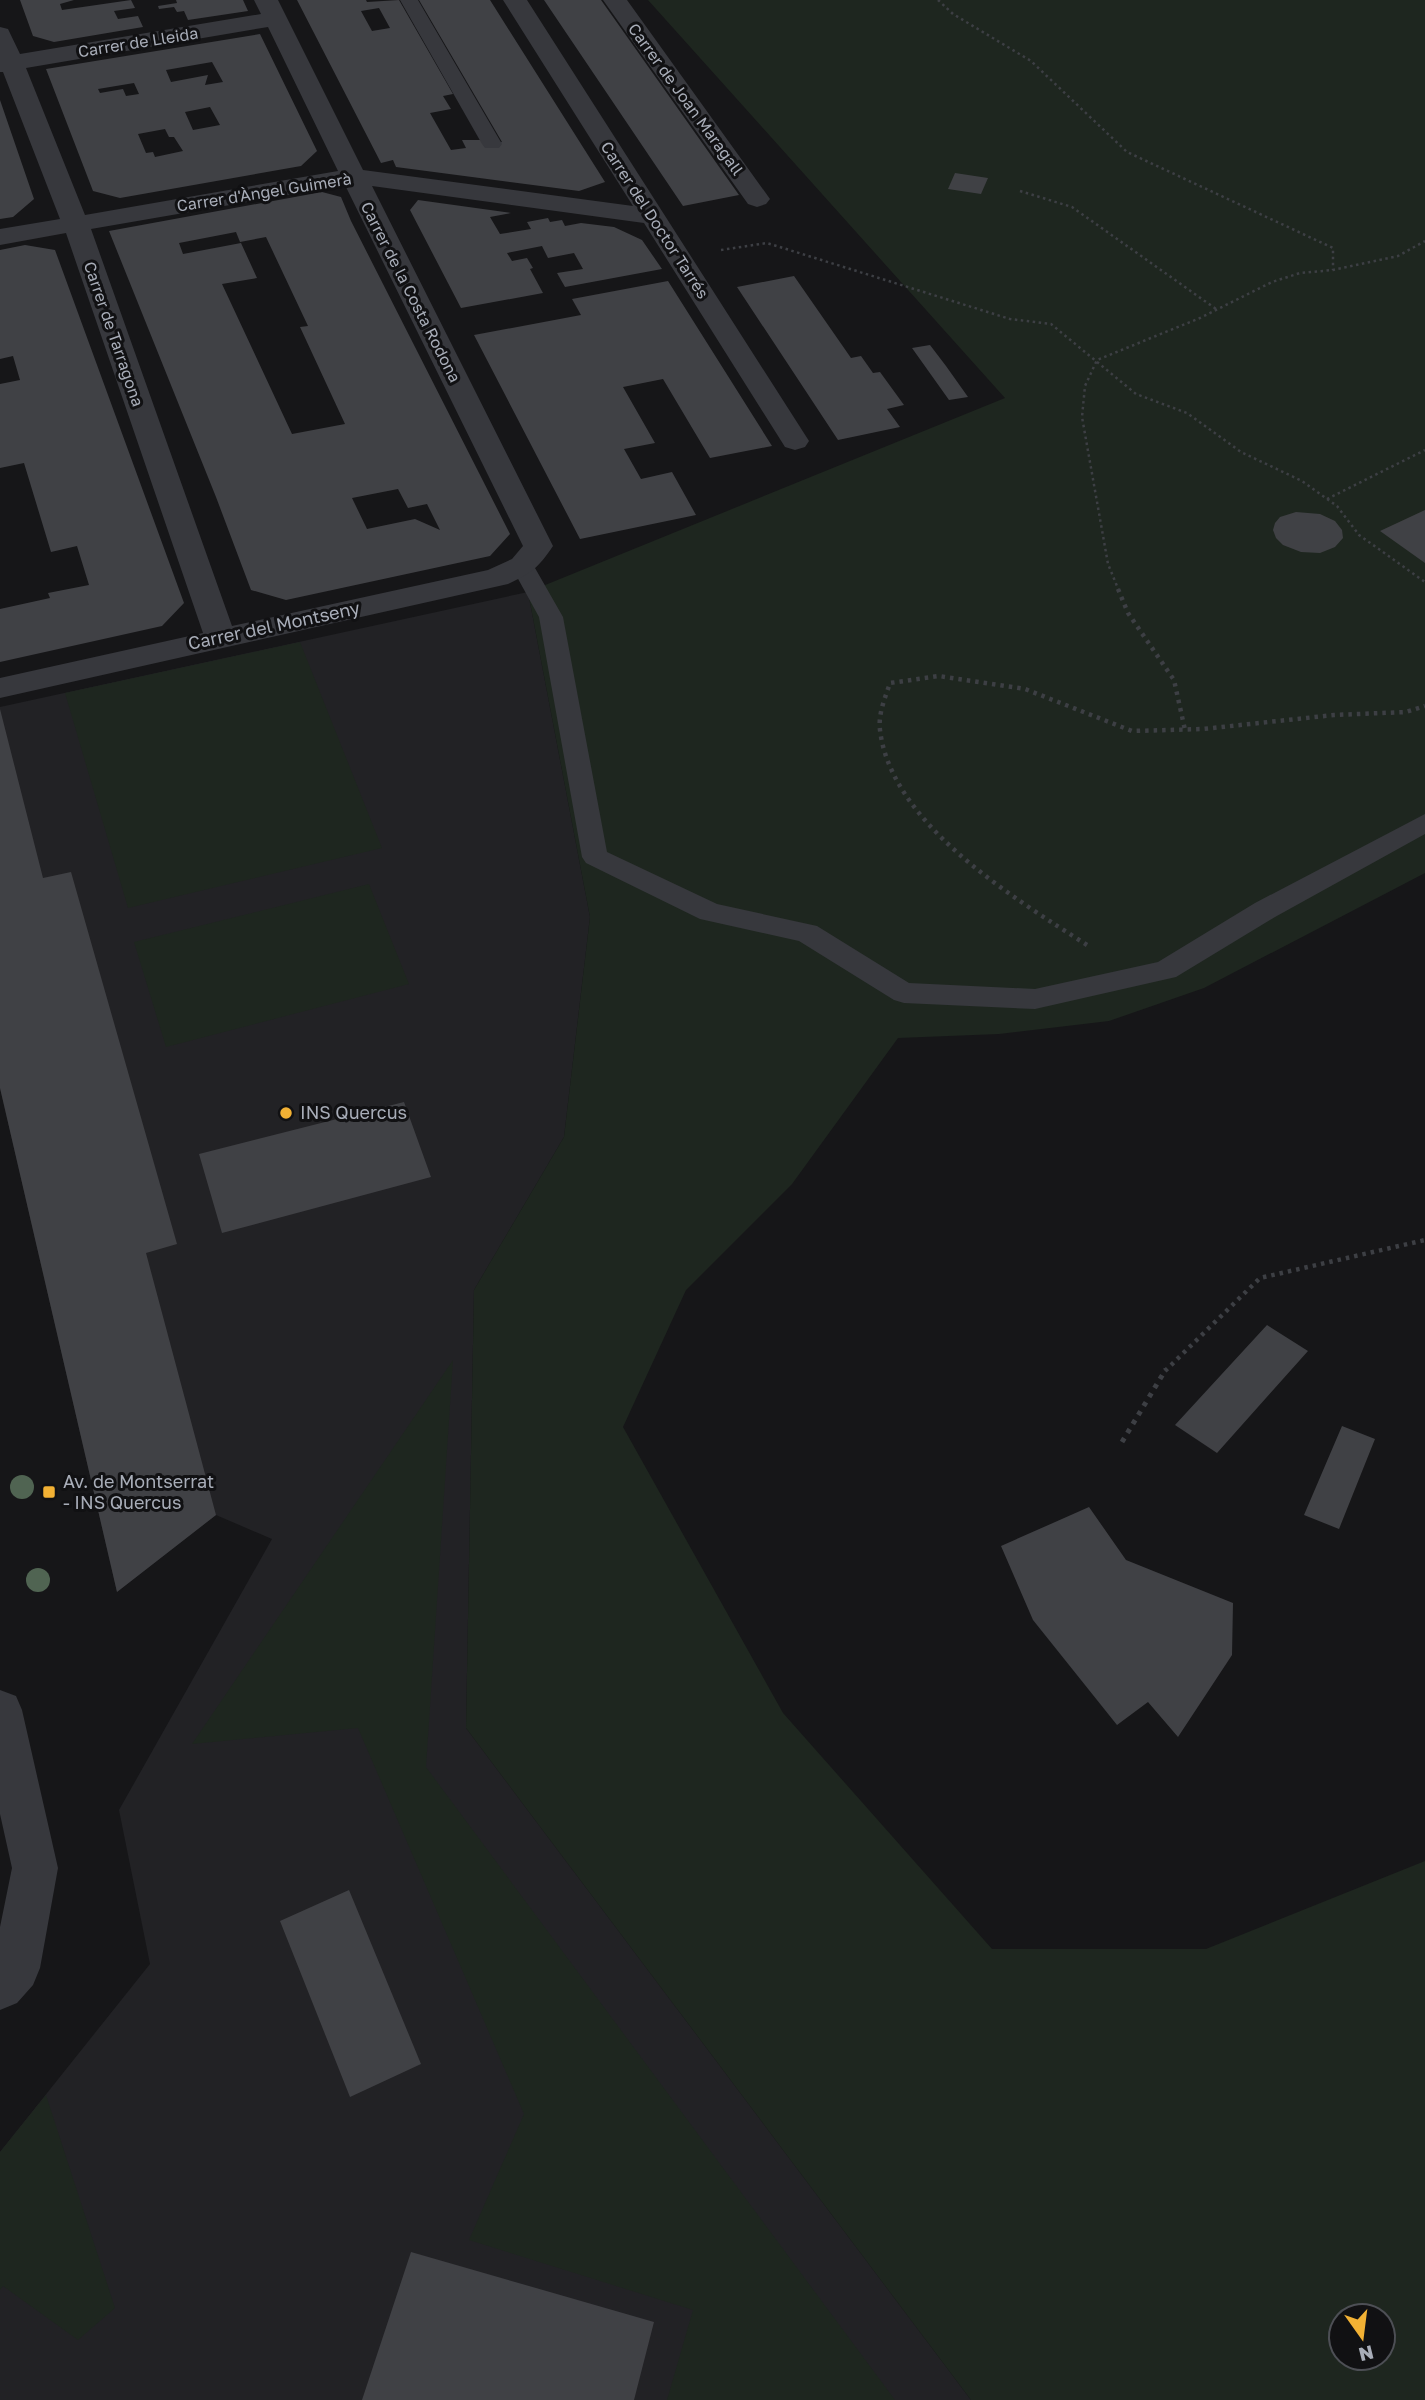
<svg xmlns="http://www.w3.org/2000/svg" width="1425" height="2400" viewBox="0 0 1425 2400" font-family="'Golos Text',sans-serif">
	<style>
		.built { fill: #222225 }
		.green { fill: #1e261f; fill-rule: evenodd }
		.building { fill: #404145; fill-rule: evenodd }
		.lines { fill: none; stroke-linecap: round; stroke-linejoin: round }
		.path-far2 { stroke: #3d3f44; stroke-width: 2.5; stroke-dasharray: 2.5 3.5; stroke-linecap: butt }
		.path-far1 { stroke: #3d3f44; stroke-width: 4.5; stroke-dasharray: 3.5 5; stroke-linecap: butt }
		.path { stroke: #3d3f44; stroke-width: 5; stroke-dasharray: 4.5 6; stroke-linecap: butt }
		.service { fill: #37383d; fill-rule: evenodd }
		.minor { fill: #37383d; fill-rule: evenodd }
		.tertiary { fill: #37383d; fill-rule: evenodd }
		.tree { fill: #506452 }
		.poi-dot { fill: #f2b134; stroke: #111113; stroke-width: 2.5 }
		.labels { text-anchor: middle; stroke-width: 6; stroke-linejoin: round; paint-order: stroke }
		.far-street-label { font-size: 16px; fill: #a8adb8; stroke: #111113 }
		.street-label { font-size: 18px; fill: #a8adb8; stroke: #111113 }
		.poi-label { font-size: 18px; fill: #a8adb8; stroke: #111113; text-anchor: start }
	</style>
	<rect width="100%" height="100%" fill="#161618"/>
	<!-- built -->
	<path class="built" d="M528 592 590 917 564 1137 474 1290 466 1728 971 2400H0V2152L150 1964 119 1810 272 1539 216 1515 117 1592 0 1088V707Z"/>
	<!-- green -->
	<path class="green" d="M648 0H1425V873L1204 988 1109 1021 999 1034 898 1038 792 1184 686 1290 623 1427 783 1713 992 1949H1206L1425 1861V2400H971L466 1728 474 1290 564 1137 590 917 528 592 1005 398ZM1341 2316H1383V2358H1341Z
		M300 642 382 848 128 908 65 693Z
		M369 884 409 984 166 1047 134 942Z
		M453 1360 426 1767 895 2400H667L693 2310 469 2240 524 2114 358 1728 192 1744Z
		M46 2095 115 2308 78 2340 3 2286 0 2290V2152Z"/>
	<!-- building -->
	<path class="building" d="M20 0H74L60 4 62 10 131 0 135 8 114 11 118 19 138 16 143 27 54 42 33 36Z
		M176 0H243L248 11 188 20 184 11 177 12 174 7 159 9 158 6 177 3Z
		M297 0H366L367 2 399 0 453 94 443 96 451 109 430 113 451 150 466 148 462 140H481L484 145 502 142 419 0H490L605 182 579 191 396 167 393 160 381 163ZM379 8 390 28 372 31 361 11Z
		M544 0H601L739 195 683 206Z
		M260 34 317 151 301 166 120 198 93 191 46 69ZM212 62 223 82 205 85 208 75 171 82 166 70ZM134 83 139 94 126 96 123 89 100 93 98 89ZM210 107 220 125 193 130 185 112ZM165 129 169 137H174L183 151 155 157 153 152 146 153 138 134Z
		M0 100 34 199 13 217 0 219Z
		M955 173 988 178 981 194 948 189Z
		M322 192 341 197 351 221 510 534 490 556 286 600 251 590 216 497 109 231ZM236 232 240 242 266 237 308 326 300 327 345 424 292 434 222 284 257 278 241 243 183 254 179 243ZM398 489 408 508 427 504 440 530 415 519 367 529 352 498Z
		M418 200 511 213 490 217 500 234 531 229 527 222 548 218 550 222 562 220 565 226 581 223 614 227 642 240 662 269 565 287 557 273 583 269 574 253 548 258 542 246 507 253 512 261 527 258 533 268 530 269 543 293 461 308 410 210Z
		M25 245 55 250 184 603 162 626 0 662V609L50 598 48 593 89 585 77 546 51 552 24 463 0 468V384L20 380 13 356 0 359V250Z
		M794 276 851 358 861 356 873 373 880 372 904 405 887 409 900 427 838 440 737 287Z
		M668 281 772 446 710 458 663 379 623 387 655 443 624 449 641 479 672 472 696 515 580 539 474 335 581 315 572 299Z
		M930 345 946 366 968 397 949 400 912 348Z
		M1425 510V563L1380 531Z
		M1296 512 1320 514 1335 521 1342 530 1343 538 1335 547 1320 553 1301 552 1283 545 1276 538 1273 530 1275 523 1280 517Z
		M0 709 43 878 71 872 177 1244 146 1253 216 1515 117 1592 0 1088Z
		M404 1102 431 1177 222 1233 199 1154Z
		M1267 1325 1308 1351 1217 1453 1175 1425Z
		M1342 1426 1375 1439 1339 1529 1304 1515Z
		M1089 1507 1126 1560 1233 1603 1232 1655 1178 1737 1148 1702 1117 1725 1033 1620 1001 1546Z
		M349 1890 421 2064 350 2097 280 1921Z
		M411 2252 654 2322 634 2400H362Z"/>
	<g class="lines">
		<!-- path-far2 -->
		<path class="path-far2" d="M938 0 953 14 1031 61 1127 152 1333 248V270
			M1020 191 1072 207 1216 309
			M721 250 767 243 1010 319 1051 324 1136 394 1187 413 1241 452 1302 481 1337 506 1359 535 1425 582
			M1327 499 1425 450
			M1119 591 1108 564 1082 417 1085 386 1097 360 1200 318 1272 282 1300 273 1333 270 1398 256 1425 241"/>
		<!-- path-far1 -->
		<path class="path-far1" d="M1118 589 1128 613 1174 680 1185 730
			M1087 945C1014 898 891 824 880 730 878 714 885 698 890 683L939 676 1025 689 1132 731 1203 729 1334 715 1406 712 1425 706
			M1165 1371 1260 1278 1425 1240"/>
		<!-- path -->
		<path class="path" d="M1122 1442 1166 1369"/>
		<!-- service -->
		<path class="service" d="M400 0H418L502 144 499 148H485L482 144Z
			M523 559 531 561 563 617 607 852 717 904 817 926 909 983 1035 989 1158 962 1255 903 1425 814V834L1275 917 1176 977 1035 1009 904 1003 894 1000 799 941 700 919 586 863 582 857 539 617 511 566 515 561Z"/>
		<!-- minor -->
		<path class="minor" d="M254 0H278L363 170 633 206 503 0H527L809 441 805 447 795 450 785 447 644 223 372 186 553 546C538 568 532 573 508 584L0 698V678L203 633 66 233 0 245V229L60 219 3 72H0V27L8 29 20 54 261 14ZM268 27 338 171 85 215 26 68ZM345 185 523 546 512 559 488 570 232 626 91 229Z
			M603 0H627L770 199 766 204 757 207 748 204Z"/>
		<!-- tertiary -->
		<path class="tertiary" d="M0 1690 16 1696 22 1710 58 1868 40 1968 33 1985 17 2003 0 2010V1927L12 1868 0 1814Z"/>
	</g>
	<!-- trees -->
	<g class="tree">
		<circle cx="22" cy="1487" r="12"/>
		<circle cx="38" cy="1580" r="12"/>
	</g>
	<!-- markers -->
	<g class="poi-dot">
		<circle cx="286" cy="1113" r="7"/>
		<rect x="42" y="1485" width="14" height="14" rx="3.5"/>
	</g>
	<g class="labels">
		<!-- far-street labels -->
		<g class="far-street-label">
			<text transform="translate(138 42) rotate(-9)" y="6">Carrer de Lleida</text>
			<text transform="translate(686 99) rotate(54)" y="6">Carrer de Joan Maragall</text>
			<text transform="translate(264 192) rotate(-9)" y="6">Carrer d'Àngel Guimerà</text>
			<text transform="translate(655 220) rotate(57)" y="6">Carrer del Doctor Tarrés</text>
			<text transform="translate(411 292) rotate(63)" y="6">Carrer de la Costa Rodona</text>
			<text transform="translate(114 334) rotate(71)" y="6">Carrer de Tarragona</text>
		</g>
		<!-- street labels -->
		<g class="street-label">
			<text transform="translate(274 626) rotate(-12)" y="6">Carrer del Montseny</text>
		</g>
		<!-- poi labels -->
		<g class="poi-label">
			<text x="300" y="1119">INS Quercus</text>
			<text x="63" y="1488">Av. de Montserrat<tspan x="63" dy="21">- INS Quercus</tspan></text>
		</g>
	</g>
	<!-- north arrow -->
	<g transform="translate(1362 2337) rotate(166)"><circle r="33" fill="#111113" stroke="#4d4f55" stroke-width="2"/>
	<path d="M0-5L12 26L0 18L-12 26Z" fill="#f2b134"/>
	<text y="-10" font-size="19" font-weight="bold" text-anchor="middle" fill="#a8adb8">N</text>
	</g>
</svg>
